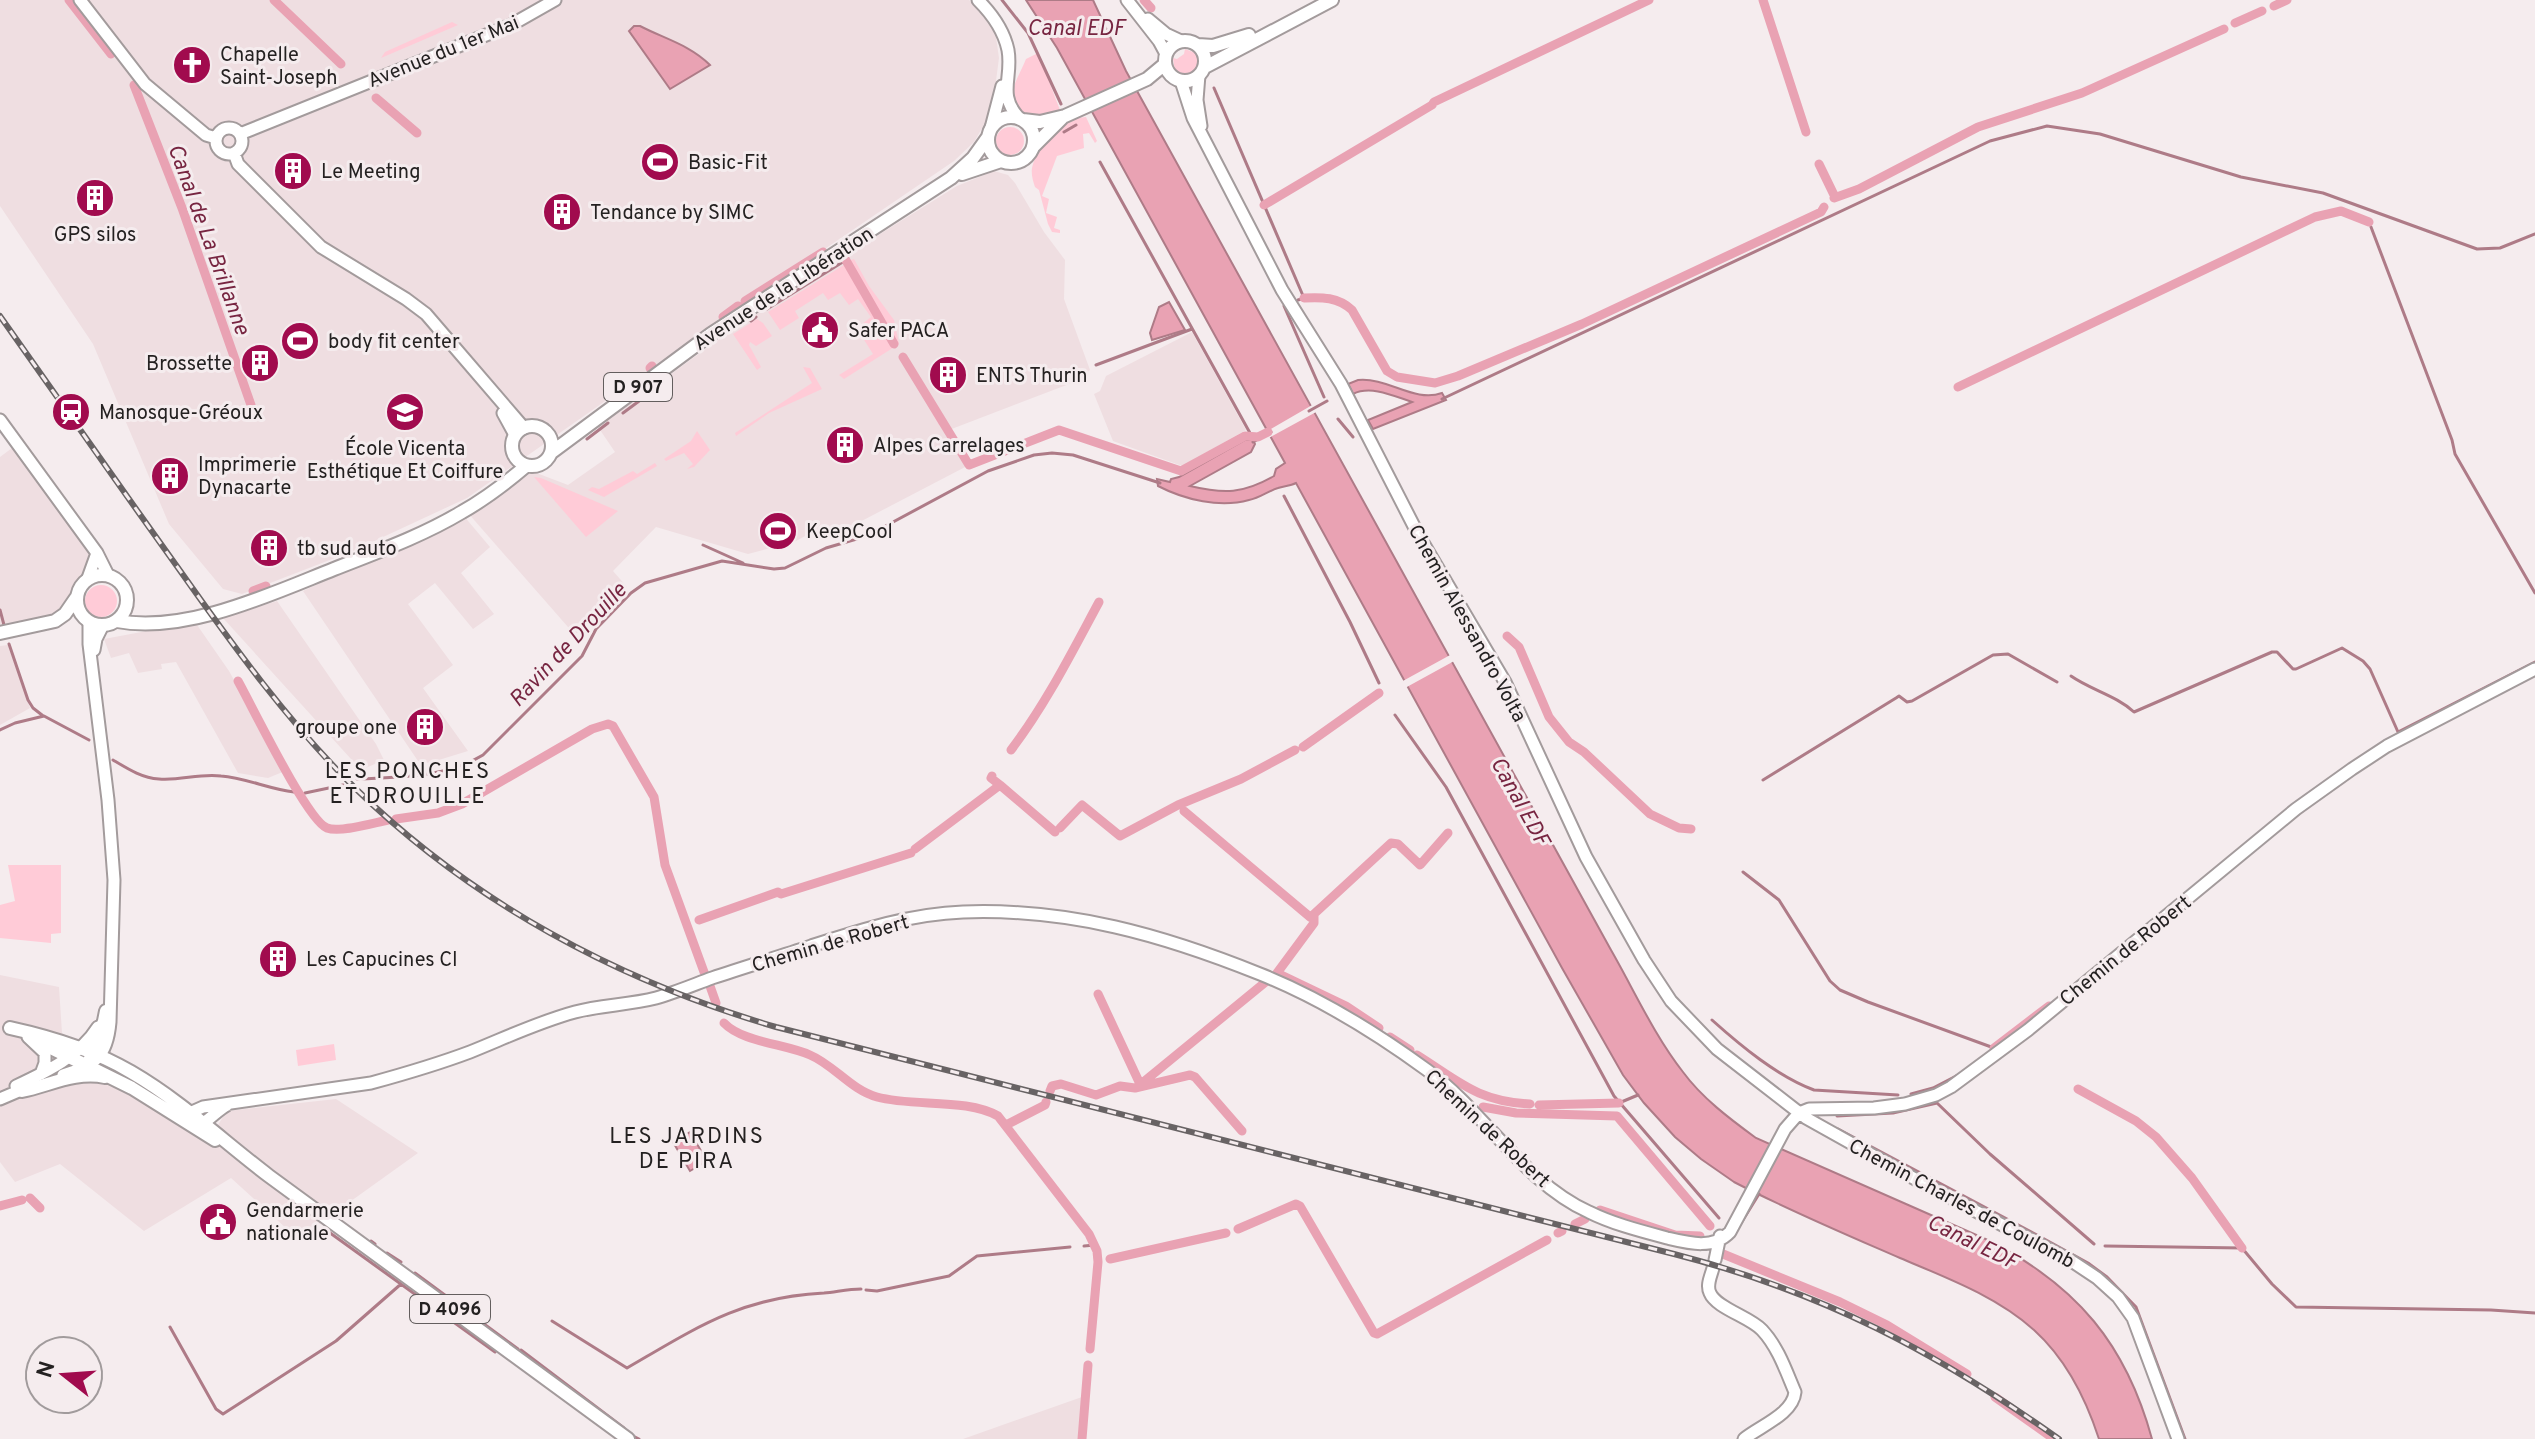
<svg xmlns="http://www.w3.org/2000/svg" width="2535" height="1439" viewBox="0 0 2535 1439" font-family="Overpass,sans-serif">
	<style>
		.built { fill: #efdee1 }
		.green { fill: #ffcbd7 }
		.water { fill: #e9a2b3; stroke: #ae7b87; stroke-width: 2 }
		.pier { fill: #f5ecee }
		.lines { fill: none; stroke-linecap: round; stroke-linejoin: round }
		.stream { stroke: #ae7b87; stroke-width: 3 }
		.canal { stroke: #e9a2b3; stroke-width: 9 }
		.secondary-casing { stroke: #a39b9c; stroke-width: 15 }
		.primary-casing { stroke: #a39b9c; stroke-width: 16 }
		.secondary { stroke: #fff; stroke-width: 11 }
		.primary { stroke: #fff; stroke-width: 12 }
		.rail-casing { stroke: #686364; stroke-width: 6 }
		.rail { stroke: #f5ecee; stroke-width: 3; stroke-dasharray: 9; stroke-linecap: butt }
		.labels { text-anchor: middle; stroke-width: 6; stroke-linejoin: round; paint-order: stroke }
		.shield { fill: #f5ecee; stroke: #635e5e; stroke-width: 2 }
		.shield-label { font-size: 18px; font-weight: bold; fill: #242121 }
		.street-label { font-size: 20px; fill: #242121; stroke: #f5ecee }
		.poi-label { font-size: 20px; fill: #242121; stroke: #f5ecee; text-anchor: start }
		.water-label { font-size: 22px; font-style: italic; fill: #772541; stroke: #f5ecee }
		.neighbourhood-label { font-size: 22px; letter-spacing: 2px; fill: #242121; stroke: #f5ecee }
	</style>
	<rect width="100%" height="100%" fill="#f5ecee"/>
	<!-- built -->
	<path class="built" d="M0 0H969L980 10 995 30 999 58 992 111 974 142 954 161 722 319 467 498 353 551 242 594 223 589 169 524 93 344 0 206Z
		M994 171 1008 175 1015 183 1044 232 1065 260 1064 299 1090 370 1077 381 949 430 969 465 852 526 829 535H807L796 541 748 554 656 527 613 571 627 587 575 635 468 513 526 469 568 485 615 452 598 427 766 305 957 186Z
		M1192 332 1246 430 1182 466 1113 441 1094 394 1100 391 1106 376Z
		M12 448 89 550 88 568 73 588 66 604 57 614 35 622 0 630V457Z
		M463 515 490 547 461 573 494 614 473 629 435 583 408 604 453 665 423 688 468 751 429 763 418 761 303 591Z
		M277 601 376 744 384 760 361 770 223 618Z
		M195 622 229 671 285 771 268 778 238 773 176 662 161 664 162 669 138 673 129 653 111 658 104 639Z
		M8 645 30 708 0 725V646Z
		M0 975 59 987 62 1033 214 1131 227 1111 336 1099 418 1153 298 1239 231 1178 144 1231 60 1164 15 1182 0 1162Z
		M1082 1397 1078 1439H963Z"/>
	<!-- green -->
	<path class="green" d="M452 22 458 25 381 58 385 52Z
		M1185 49 1196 53 1200 61 1196 74 1187 78 1175 72 1173 58 1177 59 1184 54Z
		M1038 53 1060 110C1054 112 1047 116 1042 117 1026 118 1009 106 1013 89 1016 79 1022 69 1026 59Z
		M1086 117 1097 141 1095 143 1089 133 1083 134 1084 148 1057 156 1042 196 1049 199 1046 213 1057 217 1054 228 1060 230V233L1052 232 1048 224 1039 190 1035 187C1033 181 1031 174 1032 168 1037 145 1062 118 1086 117Z
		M996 141a14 14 0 1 1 28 0a14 14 0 1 1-28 0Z
		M854 259 869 286 894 320 899 344 844 379 839 375 873 354 861 335V325L871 317 858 299 849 305 840 293 828 300 823 293 795 311 799 318 780 330 768 312 844 265 869 305 871 304 848 261Z
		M757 319 763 323 772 336 756 346 750 342 749 345 761 367 757 370 733 334Z
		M905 354 945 422 939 425 900 358Z
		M803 367 810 368 822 389 769 413 736 436 735 433 812 383Z
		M697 431 710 450 694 467 687 469 693 464 684 453 666 461 664 459 691 441Z
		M655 463 657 466 604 497 588 490 592 487 599 489 633 471 637 474Z
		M534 477 541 478 618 511 586 537Z
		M85 601a16 16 0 1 1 32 0a16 16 0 1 1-32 0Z
		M8 865H61V933L51 934V943L0 938V905L15 901Z
		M334 1044 336 1060 298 1066 296 1050Z"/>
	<!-- water -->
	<path class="water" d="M1026 0H1093L1126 71 1611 950C1634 990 1654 1035 1683 1072 1702 1098 1730 1119 1756 1138L1990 1241C2077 1286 2126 1344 2152 1439H2099C2086 1399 2066 1359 2034 1330 1996 1296 1947 1278 1900 1258 1845 1234 1788 1210 1734 1182L1701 1159 1675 1137 1644 1103 1623 1075 1562 968 1296 483C1290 486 1284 486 1278 488 1268 491 1260 498 1249 500 1220 508 1185 500 1158 486L1157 479 1170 482 1171 479 1179 477 1245 440H1253L1255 444 1251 452 1190 486C1224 494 1243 494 1274 476L1276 469 1285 463 1057 48Z
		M634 26H640C665 39 690 45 710 65L670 89 629 31Z
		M1169 302 1185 330 1152 340 1150 333 1159 307Z
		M1358 380C1388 377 1414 403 1442 393L1446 400 1373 429 1368 420 1412 402C1394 396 1371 385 1353 394L1348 384Z
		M690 1132 707 1161 690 1171 673 1142Z"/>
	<!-- pier -->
	<path class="pier" d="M1314 404 1318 411 1267 439 1264 433Z
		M1452 654 1456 660 1405 688 1401 682Z"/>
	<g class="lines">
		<!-- stream -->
		<path class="stream" d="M1002 0 1028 33 1061 104
			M1214 88 1304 298 1298 300
			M1064 132 1076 125
			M1100 162 1250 433
			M2371 227 2452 440 2455 454 2535 593
			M1284 306 1324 397
			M767 309 846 260
			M751 321 756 317
			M1096 365 1192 329
			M1442 399 1990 141 2047 126 2100 134 2241 177 2323 193 2477 249 2500 248 2535 234
			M1309 411 1327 401
			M623 413 662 384
			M1338 419 1353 437
			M587 439 608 423
			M1253 442 1271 432
			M1284 496 1350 622 1379 683
			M703 545 743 563
			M0 610 4 625
			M9 644 28 700 33 708 42 715
			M2071 676C2091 690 2117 696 2134 712L2272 652H2277L2293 669H2296L2342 648 2363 661 2370 669 2398 732 2535 662
			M1395 715 1446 787 1614 1096 1719 1218
			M0 730 15 723 44 716 89 740
			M113 760C128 769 142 778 159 779 180 781 200 773 221 776 246 778 269 789 294 792
			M357 779C400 777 445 778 483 755L582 656 596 629 631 593 645 583 722 561 774 569 785 568 826 548 867 536 988 471 1034 455 1052 453 1073 455 1160 483
			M1763 780 1896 698 1899 696 1907 702 1912 701 1993 655 2008 654 2057 682
			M305 793 343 785
			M1743 872 1779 900 1830 981 1840 990 1868 1002 1994 1048
			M1712 1020C1741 1046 1777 1076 1814 1090L1898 1095
			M1911 1094 1933 1088 1960 1074
			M1619 1103 1638 1095
			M1837 1116 1893 1113 1937 1103 1990 1154 2094 1244
			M1838 1129 2037 1235 2088 1263 2107 1277 2136 1307 2185 1439
			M1738 1228 1759 1194
			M326 1230 495 1352
			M371 1241 375 1244
			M1084 1246 1095 1245
			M2105 1246 2242 1248 2272 1284 2296 1307 2491 1310 2535 1313
			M387 1253 401 1262
			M415 1273 518 1349
			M866 1290 877 1291 949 1276 977 1256 1070 1247
			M552 1321 627 1368C696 1328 741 1297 824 1293 836 1292 848 1289 861 1289
			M170 1327 216 1409 223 1414 336 1341 401 1284
			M521 1350 624 1428
			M635 1437 639 1439"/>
		<!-- canal -->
		<path class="canal" d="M69 0 111 54
			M274 0 341 64
			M1144 0 1151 8
			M1763 0 1806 132
			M2274 6 2287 0
			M2235 23 2262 11
			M134 85 182 208 251 405
			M376 98 417 133
			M1819 164 1835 197
			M1834 198 1859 189 1978 127 2082 93 2224 29
			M1264 205 1432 105 1434 102 1649 0
			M844 257 894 344
			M1304 298C1322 297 1338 297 1352 310L1387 371 1397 377 1435 383 1458 376 1582 324 1821 212 1824 207
			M745 301 823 252
			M723 317 738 306
			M903 357 969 465 1059 430 1181 471 1245 436 1258 437 1268 432
			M650 368 652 366
			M1958 387 2315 217 2341 211 2369 222
			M253 591 266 586
			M1507 636 1519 647 1549 717 1569 742 1584 752 1650 814 1679 828 1691 829
			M238 681C252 706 307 820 327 828 340 833 373 823 388 820
			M1303 747 1379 693
			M1011 750C1046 704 1072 652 1099 602
			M1000 785 1055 832
			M1184 811 1310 917 1314 914
			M396 819 438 813 462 804 592 729 608 724 613 726 654 797 665 865 704 972
			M1060 828 1082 805 1120 836 1178 805 1241 779 1295 750
			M915 849 1000 785 991 778 992 776
			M699 920 778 892 781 894 911 853
			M1277 973 1314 923V914L1391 843 1398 844 1420 865 1448 833
			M1277 973 1346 1006 1379 1028
			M710 986 716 1003
			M1098 994 1140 1084
			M724 1023C742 1042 785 1044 810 1055 834 1065 851 1090 877 1097 913 1107 967 1098 998 1116L1089 1234 1097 1251 1098 1262 1090 1349
			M1390 1037 1410 1050
			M1994 1048 2049 1006
			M1417 1055C1460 1082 1477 1101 1530 1104
			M1141 1084 1268 980
			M2078 1089 2136 1121 2156 1137 2192 1178 2242 1248
			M1050 1091 1052 1086 1061 1084 1096 1095 1120 1086 1135 1088 1190 1075 1195 1077 1242 1131
			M1539 1105 1619 1103
			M1483 1107 1516 1113 1617 1116 1710 1226
			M1006 1125 1045 1105 1046 1102
			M30 1198 40 1208
			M0 1206 22 1200
			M1600 1210 1675 1235 1700 1236
			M1575 1224 1585 1219
			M1238 1229 1296 1204 1300 1206 1374 1333 1377 1334 1547 1240
			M1558 1233 1562 1231
			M1723 1254 1840 1302 1887 1325 1967 1374
			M1110 1259 1226 1233
			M1995 1397 2054 1439
			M1082 1439 1088 1365"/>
		<!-- secondary casing -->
		<g class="secondary-casing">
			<path id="secondary" d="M80 0 145 84 206 135 216 138
				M978 0C992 14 1004 31 1008 50 1013 78 997 94 1019 118
				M1127 0 1159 41 1166 54
				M1148 19 1166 34 1181 41
				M1199 75 1197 100 1201 126
				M1181 81 1193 118 1282 290 1341 384 1419 536 1505 682 1586 857 1644 960 1671 1001 1717 1049 1806 1118 1924 1184 2073 1262 2097 1278 2118 1297 2133 1318 2178 1439
				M216 141a13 13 0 1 1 26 0a13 13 0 1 1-26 0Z
				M991 128 1002 86
				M240 134 511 25 555 0
				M234 153 238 164 321 247 406 299 426 314 524 428
				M503 413 515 435
				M0 420 97 553 108 575
				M88 578 97 553
				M94 650 96 639 103 625
				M28 1037 45 1053V1063L41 1074
				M63 1075C95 1065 107 1057 110 1022L114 880 108 800 89 644V622
				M16 1086C46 1072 80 1056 98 1027
				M0 1099 28 1087
				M188 1118 194 1111 203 1107 371 1083C404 1074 438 1064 470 1052 505 1038 538 1022 575 1012 601 1005 629 1005 656 998 674 993 693 985 712 978 745 967 778 957 811 946 861 930 910 914 963 912 1069 908 1163 935 1260 974 1320 998 1375 1032 1427 1070 1485 1112 1523 1182 1589 1212 1613 1224 1641 1231 1667 1238 1688 1243 1713 1250 1730 1232L1785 1129 1799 1113 1809 1109 1874 1108 1905 1104 1936 1095 1951 1087 2028 1030 2296 809 2352 769 2387 746 2535 669
				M196 1126C205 1125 217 1110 227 1105
				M1715 1260 1720 1236
				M1713 1268C1711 1276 1706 1285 1710 1293 1716 1308 1750 1317 1762 1330 1778 1347 1786 1371 1795 1392 1793 1414 1760 1426 1744 1439"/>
		</g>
		<!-- primary casing -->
		<g class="primary-casing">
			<path id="primary" d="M1165 61a20 20 0 1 1 40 0a20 20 0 1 1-40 0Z
				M1198 45 1213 46 1249 35
				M1205 67 1332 0
				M988 140a23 23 0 1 1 46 0a23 23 0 1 1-46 0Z
				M1023 120 1040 122 1065 116 1147 79 1165 64
				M1033 147 1062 118
				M962 174 1001 161
				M512 446a20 20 0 1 1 40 0a20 20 0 1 1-40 0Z
				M552 452 711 334 951 178 973 158 988 137
				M77 600a25 25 0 1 1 50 0a25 25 0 1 1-50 0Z
				M117 621C186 634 271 594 334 569 377 552 422 536 462 512 485 499 506 483 526 466
				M0 633 55 621 65 614 76 598
				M10 1028C51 1037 94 1050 131 1072 181 1101 223 1141 269 1176L628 1439
				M43 1044 132 1088 215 1140
				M89 1061 104 1021 106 1011
				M22 1091C50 1085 76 1071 105 1077"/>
		</g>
		<!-- secondary -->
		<use href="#secondary" class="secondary"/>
		<!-- primary -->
		<use href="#primary" class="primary"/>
		<!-- rail casing -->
		<g class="rail-casing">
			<path id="rail" d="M0 316C60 401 120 487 181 572 234 647 289 723 355 788 473 903 619 981 776 1027L1674 1254C1822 1292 1935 1351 2059 1439"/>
		</g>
		<!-- rail -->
		<use href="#rail" class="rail"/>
	</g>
	<!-- icons -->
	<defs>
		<g id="church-disc" transform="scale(2)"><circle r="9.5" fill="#a10b4e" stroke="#f5ecee"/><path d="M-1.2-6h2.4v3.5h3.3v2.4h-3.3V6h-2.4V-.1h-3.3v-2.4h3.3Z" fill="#fff"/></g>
		<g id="stadium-disc" transform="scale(2)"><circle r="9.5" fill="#a10b4e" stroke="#f5ecee"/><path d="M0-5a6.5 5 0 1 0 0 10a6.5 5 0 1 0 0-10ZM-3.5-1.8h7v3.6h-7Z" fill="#fff"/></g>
		<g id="building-disc" transform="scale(2)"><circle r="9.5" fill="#a10b4e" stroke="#f5ecee"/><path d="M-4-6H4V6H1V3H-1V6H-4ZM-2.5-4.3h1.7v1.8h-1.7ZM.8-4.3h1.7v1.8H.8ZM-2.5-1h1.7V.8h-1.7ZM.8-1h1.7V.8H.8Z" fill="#fff"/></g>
		<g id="civic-disc" transform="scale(2)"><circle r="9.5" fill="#a10b4e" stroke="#f5ecee"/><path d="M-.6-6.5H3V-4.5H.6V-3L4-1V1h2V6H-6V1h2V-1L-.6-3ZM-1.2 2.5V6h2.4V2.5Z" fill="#fff"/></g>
		<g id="station-disc" transform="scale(2)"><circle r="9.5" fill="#a10b4e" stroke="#f5ecee"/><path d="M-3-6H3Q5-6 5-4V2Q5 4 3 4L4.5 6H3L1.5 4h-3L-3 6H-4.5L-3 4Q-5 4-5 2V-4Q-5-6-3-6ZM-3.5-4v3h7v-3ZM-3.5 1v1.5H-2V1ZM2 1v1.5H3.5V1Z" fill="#fff"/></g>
		<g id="school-disc" transform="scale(2)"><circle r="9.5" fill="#a10b4e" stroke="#f5ecee"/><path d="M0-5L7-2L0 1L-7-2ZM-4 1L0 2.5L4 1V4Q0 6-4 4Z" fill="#fff"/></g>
	</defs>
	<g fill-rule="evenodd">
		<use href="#church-disc" x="192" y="65"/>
		<use href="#stadium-disc" x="660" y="162"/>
		<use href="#building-disc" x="293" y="171"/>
		<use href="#building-disc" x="95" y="198"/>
		<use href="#building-disc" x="562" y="212"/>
		<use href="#civic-disc" x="820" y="330"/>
		<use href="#stadium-disc" x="300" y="341"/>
		<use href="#building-disc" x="260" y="363"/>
		<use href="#building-disc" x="948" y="375"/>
		<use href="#station-disc" x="71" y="412"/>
		<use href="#school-disc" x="405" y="412"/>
		<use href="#building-disc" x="845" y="445"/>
		<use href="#building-disc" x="170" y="476"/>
		<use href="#stadium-disc" x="778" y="531"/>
		<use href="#building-disc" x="269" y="548"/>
		<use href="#building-disc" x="425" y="727"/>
		<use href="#building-disc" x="278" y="959"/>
		<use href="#civic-disc" x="218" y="1222"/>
	</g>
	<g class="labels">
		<!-- shield labels -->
		<g class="shield">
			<rect x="604" y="373" width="68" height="28" rx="6"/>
			<rect x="410" y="1295" width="80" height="28" rx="6"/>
		</g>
		<g class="shield-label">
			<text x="638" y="393">D 907</text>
			<text x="450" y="1315">D 4096</text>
		</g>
		<!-- street labels -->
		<g class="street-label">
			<text transform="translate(443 51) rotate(-22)" y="7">Avenue du 1er Mai</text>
			<text transform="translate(783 288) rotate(-33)" y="7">Avenue de la Libération</text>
			<text transform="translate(1468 623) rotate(61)" y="7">Chemin Alessandro Volta</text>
			<text transform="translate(830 943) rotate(-16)" y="7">Chemin de Robert</text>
			<text transform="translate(2125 950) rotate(-39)" y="7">Chemin de Robert</text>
			<text transform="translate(1488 1128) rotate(43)" y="7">Chemin de Robert</text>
			<text transform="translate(1962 1203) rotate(28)" y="7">Chemin Charles de Coulomb</text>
		</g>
		<!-- poi labels -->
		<g class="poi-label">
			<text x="220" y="61">Chapelle<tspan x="220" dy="23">Saint-Joseph</tspan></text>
			<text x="688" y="169">Basic-Fit</text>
			<text x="321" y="178">Le Meeting</text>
			<text x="590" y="219">Tendance by SIMC</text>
			<text x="95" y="241" text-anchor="middle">GPS silos</text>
			<text x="848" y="337">Safer PACA</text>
			<text x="328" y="348">body fit center</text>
			<text x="232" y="370" text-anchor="end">Brossette</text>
			<text x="976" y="382">ENTS Thurin</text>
			<text x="99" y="419">Manosque-Gréoux</text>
			<text x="873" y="452">Alpes Carrelages</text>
			<text x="405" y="455" text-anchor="middle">École Vicenta<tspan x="405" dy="23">Esthétique Et Coiffure</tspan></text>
			<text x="198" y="471">Imprimerie<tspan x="198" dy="23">Dynacarte</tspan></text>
			<text x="806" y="538">KeepCool</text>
			<text x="297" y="555">tb sud auto</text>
			<text x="397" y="734" text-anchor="end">groupe one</text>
			<text x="306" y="966">Les Capucines CI</text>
			<text x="246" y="1217">Gendarmerie<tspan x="246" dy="23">nationale</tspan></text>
		</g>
		<!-- water labels -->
		<g class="water-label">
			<text x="1076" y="35">Canal EDF</text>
			<text transform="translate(210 239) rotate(70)" y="8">Canal de La Brillanne</text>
			<text transform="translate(567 644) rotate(-47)" y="8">Ravin de Drouille</text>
			<text transform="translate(1521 801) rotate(61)" y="8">Canal EDF</text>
			<text transform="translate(1973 1241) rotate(26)" y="8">Canal EDF</text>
		</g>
		<!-- neighbourhood labels -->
		<g class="neighbourhood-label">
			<text x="408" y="778">LES PONCHES<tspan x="408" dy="25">ET DROUILLE</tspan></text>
			<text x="687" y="1143">LES JARDINS<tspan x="687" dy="25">DE PIRA</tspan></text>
		</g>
	</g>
	<!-- north arrow -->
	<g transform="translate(64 1375) rotate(287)"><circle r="38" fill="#f5ecee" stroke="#a19b9c" stroke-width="2"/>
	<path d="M0-6L14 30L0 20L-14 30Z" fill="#a10b4e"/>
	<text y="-12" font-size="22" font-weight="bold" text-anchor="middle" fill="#242121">N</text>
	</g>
</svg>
